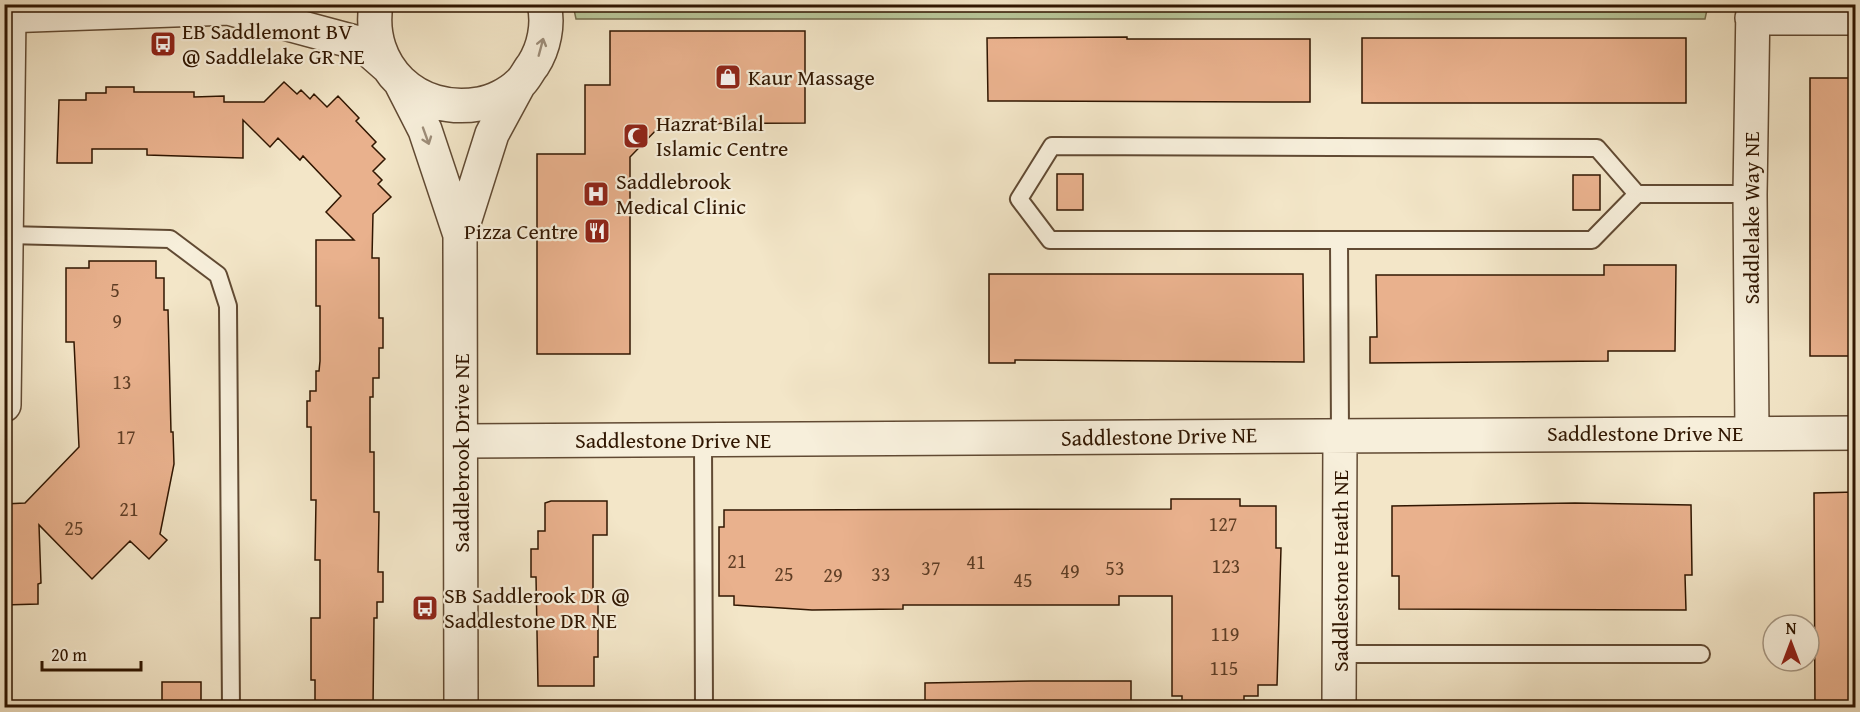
<svg xmlns="http://www.w3.org/2000/svg" width="1860" height="712" viewBox="0 0 1860 712" font-family="'Gentium Book Plus',serif">
	<style>
		.green { fill: #b8c699; stroke: #746e4d; stroke-width: 1.5 }
		.building { fill: #e9b18d; stroke: #301601; stroke-width: 1.5 }
		.lines { fill: none; stroke-linecap: round; stroke-linejoin: round }
		.service-casing { stroke: #614a33; stroke-width: 20 }
		.minor-casing { stroke: #614a33; stroke-width: 36 }
		.tertiary-casing { stroke: #614a33; stroke-width: 36 }
		.service { stroke: #f7efdb; stroke-width: 16 }
		.minor { stroke: #f7efdb; stroke-width: 33 }
		.tertiary { stroke: #f7efdb; stroke-width: 33 }
		.oneway { stroke: #9d8d79 }
		.labels { text-anchor: middle; stroke-width: 4.5; stroke-linejoin: round; paint-order: stroke }
		.number-label { font-size: 20px; fill: #5e3d24 }
		.poi-label { font-size: 22px; fill: #301601; stroke: #f7efdb; text-anchor: start }
		.street-label { font-size: 22px; fill: #301601; stroke: #f7efdb }
	</style>
	<rect width="100%" height="100%" fill="#f3e6c8"/>
	<filter id="stains"><feTurbulence type="fractalNoise" baseFrequency=".00333" numOctaves="4"/><feColorMatrix values="0 0 0 0 .2 0 0 0 0 .09 0 0 0 0 .02 0 0 0 .5 -.17"/></filter>
	<radialGradient id="worn" r=".72"><stop offset=".6" stop-color="#630" stop-opacity="0"/><stop offset="1" stop-color="#630" stop-opacity=".3"/></radialGradient>
	<!-- green -->
	<path class="green" d="M573 5V4L1708 5 1705 19H576Z"/>
	<!-- building -->
	<path class="building" d="M610 31H805V123L662 124 630 157V354H537V154H585V85H610Z
		M1127 37V39H1310V102L988 101 987 38Z
		M1362 38H1686V103H1362Z
		M1810 78H1856V356H1810Z
		M284 82 297 94 301 90 310 99 314 94 327 107 338 96 359 118 356 121 376 142 372 146 385 159 373 171 382 180 378 184 391 197 373 214 372 258H379V318H383V348H379V378H373V397H370V452H374V512H379L378 572H383V602H377V618H374L373 708H315V680H311V618H320V560H315L316 500H311V427H307V401H310V391H316V371H319L320 361V306H316V240H354L326 212 341 196 303 156 300 160 278 138 270 147 243 120V158L147 155V149H92V163H57L59 100H86V93H106V87H134V92H194V97L224 96V102H264Z
		M1057 174H1083V210H1057Z
		M1573 175H1600V210H1573Z
		M89 261H156V278H164V310H168L171 432H173L174 464 160 534 167 540 149 559 130 541 92 579 39 525 41 583 38 584V604L4 605V504L25 503 79 447 74 342H66V268H89Z
		M1604 265H1676L1675 351H1608V361L1370 363V337H1377L1376 275H1604Z
		M989 274H1303L1304 362 1015 360V363H989Z
		M1856 492V708H1815L1814 493Z
		M1171 499H1240V506H1276V548H1281L1277 685H1258V696H1244V708H1182V696H1172V596H1119V605H903V609L812 610 734 605V596H719V527H724V510L1171 509Z
		M551 501H607V535H593V591H598V657H594V686H538L536 577H531V549H538V531H545V503Z
		M1575 503 1691 505 1692 575H1685L1686 610 1399 609V576H1392V506Z
		M1031 681H1131V708H925V683Z
		M162 682H201V708H162Z"/>
	<g class="lines">
		<!-- service casing -->
		<g class="service-casing">
			<path id="service" d="M1637 194 1592 240H1050L1019 199 1052 146 1597 148 1637 194H1750
				M7 235 170 239 218 275 228 306 231 708
				M1339 241 1340 434
				M703 440 704 708
				M1339 654H1701"/>
		</g>
		<!-- minor casing -->
		<g class="minor-casing">
			<path id="minor" d="M1752 18H1856
				M4 405 9 16
				M1752 432 1750 194 1753 4
				M462 441 1856 433
				M1339 708 1340 434"/>
		</g>
		<!-- tertiary casing -->
		<g class="tertiary-casing">
			<path id="tertiary" d="M376 4C366 67 417 115 479 104 492 102 509 94 519 84 525 79 528 71 533 65 544 48 549 24 544 4
				M232 9 362 44 387 66
				M4 16 230 8 257 4
				M401 83 425 130 460 235 461 708
				M460 235 492 134 518 86"/>
		</g>
		<!-- service -->
		<use href="#service" class="service"/>
		<!-- minor -->
		<use href="#minor" class="minor"/>
		<!-- tertiary -->
		<use href="#tertiary" class="tertiary"/>
	</g>
	<!-- one-way arrows -->
	<defs><path id="oneway-shaft" d="M-6 0H5M1.5-3L5.5 0L1.5 3" fill="none" stroke-width="1.6" stroke-linecap="round" stroke-linejoin="round" transform="scale(1.5)"/></defs>
	<g class="oneway">
		<use href="#oneway-shaft" transform="translate(541 47) rotate(-75)"/>
		<use href="#oneway-shaft" transform="translate(426 136) rotate(70)"/>
	</g>
	<!-- icons -->
	<defs>
		<g id="bus-square" transform="scale(1.35)"><rect x="-9" y="-9" width="18" height="18" rx="4" fill="#8f2418" stroke="#f7efdb"/><path d="M-5-6H5V4H4V6H2V4H-2V6H-4V4H-5ZM-3.5-4V0h7V-4ZM-3.5 1.2v1.5H-2V1.2ZM2 1.2v1.5H3.5V1.2Z" fill="#fff"/></g>
		<g id="shop-square" transform="scale(1.35)"><rect x="-9" y="-9" width="18" height="18" rx="4" fill="#8f2418" stroke="#f7efdb"/><path d="M-5-2.5h2.3a2.7 3.5 0 0 1 5.4 0H5L5.5 6h-11ZM-1.5-2.5h3a1.5 2.3 0 0 0-3 0Z" fill="#fff"/></g>
		<g id="mosque-square" transform="scale(1.35)"><rect x="-9" y="-9" width="18" height="18" rx="4" fill="#8f2418" stroke="#f7efdb"/><path d="M3.5-4.9A6 6 0 1 0 3.5 4.9A5 5 0 1 1 3.5-4.9Z" fill="#fff"/></g>
		<g id="hospital-square" transform="scale(1.35)"><rect x="-9" y="-9" width="18" height="18" rx="4" fill="#8f2418" stroke="#f7efdb"/><path d="M-5-5h3v3.5h4V-5h3V5h-3V1.5h-4V5h-3Z" fill="#fff"/></g>
		<g id="restaurant-square" transform="scale(1.35)"><rect x="-9" y="-9" width="18" height="18" rx="4" fill="#8f2418" stroke="#f7efdb"/><path d="M-5-6h1v4h1v-4h1v4h1v-4h1v5L-1.5 .5V6h-2V.5L-5-1ZM5-6V6H3V1.5H1.5Q1.5-4 5-6Z" fill="#fff"/></g>
	</defs>
	<g fill-rule="evenodd">
		<use href="#bus-square" x="163" y="44"/>
		<use href="#shop-square" x="728" y="77"/>
		<use href="#mosque-square" x="636" y="136"/>
		<use href="#hospital-square" x="596" y="194"/>
		<use href="#restaurant-square" x="597" y="231"/>
		<use href="#bus-square" x="425" y="608"/>
	</g>
	<g class="labels">
		<!-- number labels -->
		<g class="number-label">
			<text x="115" y="297">5</text>
			<text x="117" y="328">9</text>
			<text x="122" y="389">13</text>
			<text x="126" y="444">17</text>
			<text x="129" y="516">21</text>
			<text x="1223" y="531">127</text>
			<text x="74" y="535">25</text>
			<text x="737" y="568">21</text>
			<text x="976" y="569">41</text>
			<text x="1226" y="573">123</text>
			<text x="931" y="575">37</text>
			<text x="1115" y="575">53</text>
			<text x="1070" y="578">49</text>
			<text x="784" y="581">25</text>
			<text x="881" y="581">33</text>
			<text x="833" y="582">29</text>
			<text x="1023" y="587">45</text>
			<text x="1225" y="641">119</text>
			<text x="1224" y="675">115</text>
		</g>
		<!-- poi labels -->
		<g class="poi-label">
			<text x="182" y="39">EB Saddlemont BV<tspan x="182" dy="25">@ Saddlelake GR NE</tspan></text>
			<text x="748" y="85">Kaur Massage</text>
			<text x="656" y="131">Hazrat Bilal<tspan x="656" dy="25">Islamic Centre</tspan></text>
			<text x="616" y="189">Saddlebrook<tspan x="616" dy="25">Medical Clinic</tspan></text>
			<text x="578" y="239" text-anchor="end">Pizza Centre</text>
			<text x="444" y="603">SB Saddlerook DR @<tspan x="444" dy="25">Saddlestone DR NE</tspan></text>
		</g>
		<!-- street labels -->
		<g class="street-label">
			<text transform="translate(1751 218) rotate(-90)" y="8">Saddlelake Way NE</text>
			<text x="1645" y="441">Saddlestone Drive NE</text>
			<text transform="translate(1159 436) rotate(-1)" y="8">Saddlestone Drive NE</text>
			<text x="673" y="448">Saddlestone Drive NE</text>
			<text transform="translate(461 453) rotate(-90)" y="8">Saddlebrook Drive NE</text>
			<text transform="translate(1340 571) rotate(-90)" y="8">Saddlestone Heath NE</text>
		</g>
	</g>
	<!-- margin -->
	<rect width="1860" height="712" fill="none" stroke="#f3e6c8" stroke-width="24"/>
	<rect x="6" y="6" width="1848" height="700" fill="none" stroke="#301601" stroke-width="3"/>
	<rect x="12" y="12" width="1836" height="688" fill="none" stroke="#301601" stroke-width="1.5"/>
	<!-- north arrow -->
	<g transform="translate(1791 643)"><circle r="28" fill="#f7efdb" stroke="#a79884" stroke-width="1.5"/>
	<path d="M0-4.5L10 22L0 15L-10 22Z" fill="#8f2418"/>
	<text y="-9" font-size="16" font-weight="bold" text-anchor="middle" fill="#301601">N</text>
	</g>
	<!-- scale -->
	<path d="M42 661v9h99v-9" fill="none" stroke="#301601" stroke-width="3"/>
	<text x="51" y="661" font-size="18" fill="#301601" stroke="#f7efdb" stroke-width="4.5" paint-order="stroke">20 m</text>
	<rect width="100%" height="100%" filter="url(#stains)"/>
	<rect width="100%" height="100%" fill="url(#worn)"/>
</svg>
